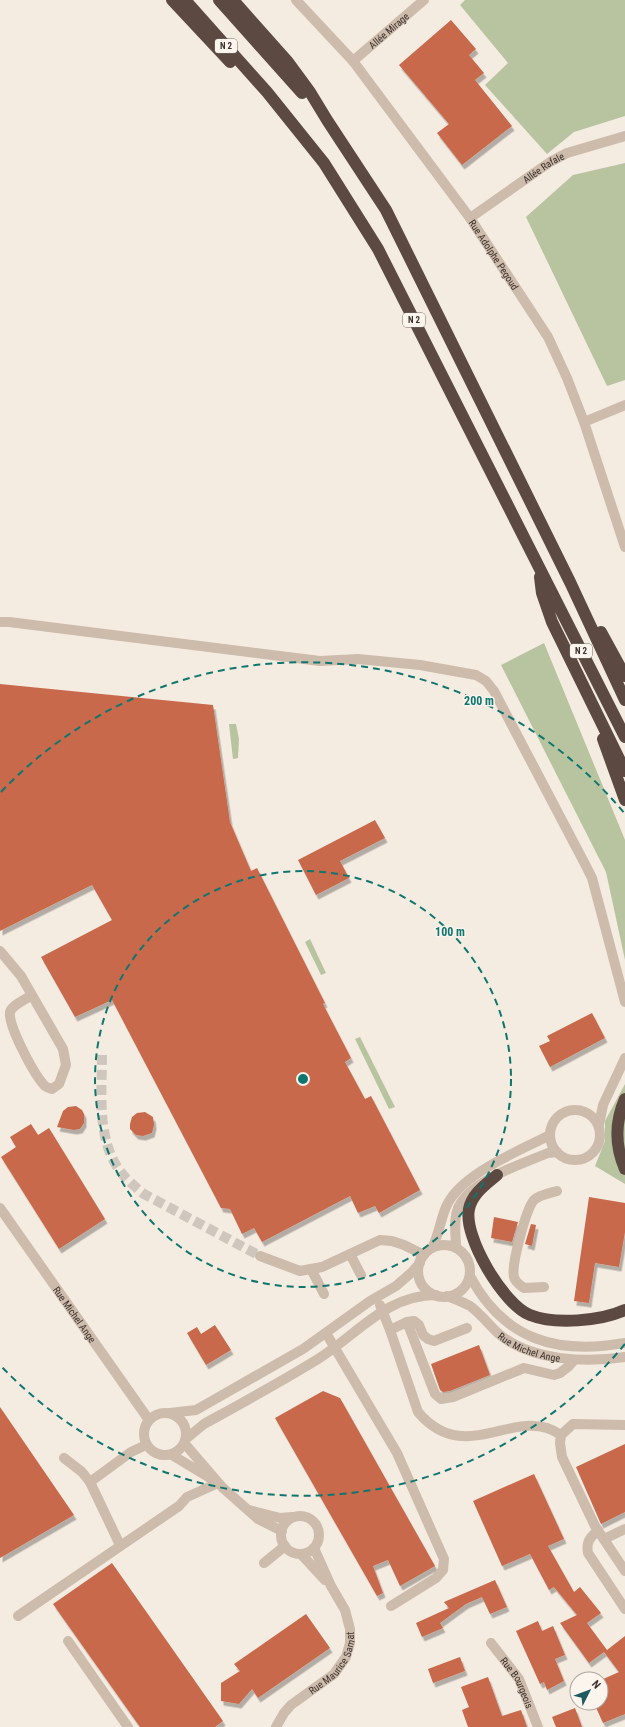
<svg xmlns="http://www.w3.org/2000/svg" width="625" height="1727" viewBox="0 0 625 1727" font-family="'Roboto Condensed',sans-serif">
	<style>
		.green { fill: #b8c4a0 }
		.building { fill: #c8694b; filter: url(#shadow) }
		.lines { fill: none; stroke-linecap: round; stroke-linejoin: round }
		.minor-tunnel { stroke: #cfc6bd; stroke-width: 10; stroke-dasharray: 10 5; stroke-linecap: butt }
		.minor { stroke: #cdbbac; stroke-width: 10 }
		.highway { stroke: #5c4a42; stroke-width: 12 }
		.ring { fill: none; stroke: #0f766e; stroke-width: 2; stroke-dasharray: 7 5 }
		.labels { text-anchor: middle; stroke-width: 3; stroke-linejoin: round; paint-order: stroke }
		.shield { fill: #fbf5ee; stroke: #756b66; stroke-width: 1 }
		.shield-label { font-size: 9px; font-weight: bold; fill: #3b302b }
		.street-label { font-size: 10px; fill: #3b302b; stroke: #fbf5ee }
		.centre { fill: #0f766e; stroke: #fbf5ee; stroke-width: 2 }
		.ring-label { font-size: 12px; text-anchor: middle; font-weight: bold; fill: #0f766e; stroke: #fbf5ee; stroke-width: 3; stroke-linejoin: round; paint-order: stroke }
	</style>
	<defs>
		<filter id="shadow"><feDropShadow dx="2.5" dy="4.5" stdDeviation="0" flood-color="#0004"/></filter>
	</defs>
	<rect width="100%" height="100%" fill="#f4ebe1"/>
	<!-- green -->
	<path class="green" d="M465 0H625V116L574 132 547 154 485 85 508 63 460 5Z
		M625 163V380L607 386 526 217 573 175Z
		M544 643 625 840V960L606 872 501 665Z
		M229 724H236L239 739 238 758 233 759Z
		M310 939 326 973 321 975 305 942Z
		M360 1037 395 1107 389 1109 355 1039Z
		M625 1084V1184L595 1166 605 1141V1121Z"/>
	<!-- building -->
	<path class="building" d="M451 20 476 49 469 55 484 73 475 80 512 126 462 165 437 133 449 124 399 65Z
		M0 684 213 705 230 822 251 871 257 868 325 1003 323 1004 351 1058 345 1062 365 1099 371 1096 420 1190 379 1213 375 1206 358 1213 350 1196 262 1242 254 1228 242 1234 230 1209 221 1208 112 1000 75 1017 41 957 112 920 92 885 0 931Z
		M375 820 385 838 340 861 349 878 316 895 298 860Z
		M592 1013 605 1038 550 1067 539 1046 550 1041 547 1036Z
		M76 1106 82 1110 84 1114V1123L80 1129 74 1130 57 1127 63 1111 68 1107Z
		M145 1112 153 1117 154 1125 152 1133 143 1136 136 1135 130 1129V1124L132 1117 137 1113Z
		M31 1124 38 1135 49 1128 105 1219 59 1249 1 1157 16 1147 10 1137Z
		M589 1197 625 1203V1232L619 1267 595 1263 589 1303 574 1301Z
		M494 1217 518 1222 512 1242 491 1238Z
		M531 1224 536 1225 532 1246 525 1244Z
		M215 1325 231 1350 206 1365 187 1333 197 1327 201 1334Z
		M479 1345 490 1375 450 1391 443 1392 440 1390 431 1364Z
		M323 1391 340 1398 435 1566 400 1586 388 1560 373 1566 383 1593 377 1596 275 1418Z
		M0 1407 74 1515 0 1558Z
		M625 1444V1512L601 1524 576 1467Z
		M534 1474 564 1539 548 1546 574 1592 580 1587 601 1613 587 1623 607 1650 625 1636V1714L603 1723 594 1703H601V1680L619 1672 604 1652 589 1663 560 1623 577 1615 554 1587 549 1590 530 1554 502 1566 473 1501Z
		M112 1563 223 1721 215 1727H140L53 1604Z
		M495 1580 507 1607 490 1614 482 1597 466 1604 440 1623 443 1628 422 1637 416 1623 449 1608 444 1602Z
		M306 1614 330 1648 258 1698 252 1689 239 1704 221 1701V1683L240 1671 234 1664Z
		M538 1621 542 1631 553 1626 565 1655 555 1659 564 1681 547 1690 544 1682 540 1684 516 1631Z
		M460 1657 465 1671 433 1683 428 1669Z
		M488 1677 502 1716 521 1710 527 1727H468L462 1710 469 1707 461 1687Z
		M575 1708 582 1727H556L552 1717Z"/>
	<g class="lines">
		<!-- minor-tunnel -->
		<path class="minor-tunnel" d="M102 1055C102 1092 97 1133 116 1165 123 1177 134 1186 144 1194L260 1256"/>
		<!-- minor -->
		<g class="minor">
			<path id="s1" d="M296 0 353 61 470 218 548 337 567 378 584 422 625 547"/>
			<path id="s2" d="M353 61 424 0"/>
			<path id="s3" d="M470 218 550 162 567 153 625 136"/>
			<path d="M584 422 625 405"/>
			<path d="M0 622H9L320 661 358 659 420 665 476 675 486 681 494 691 586 866 592 878 625 1002"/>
			<path d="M0 951 21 976 63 1049 66 1065 59 1084 52 1089C49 1088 45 1087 44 1085 34 1074 8 1026 10 1012 12 1005 26 999 32 995"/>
			<circle cx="575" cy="1135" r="25"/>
			<path d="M599 1125 603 1105 625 1058"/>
			<path id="s4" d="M0 1208 149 1420"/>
			<circle cx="444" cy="1271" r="26"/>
			<path d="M432 1248C439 1235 440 1221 446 1207 460 1174 519 1151 550 1135"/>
			<path d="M456 1248C456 1235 453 1220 458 1208 470 1180 522 1164 548 1153L557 1152"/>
			<path d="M350 1254 361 1275"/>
			<path d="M260 1256 300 1271 322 1267 380 1240 392 1241 404 1245 424 1255"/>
			<path d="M311 1269 324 1294"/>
			<path d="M470 1276C504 1340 557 1355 625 1343"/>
			<path d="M544 1287 524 1288C520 1285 515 1282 514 1277 511 1265 526 1209 534 1200 539 1195 550 1193 557 1191"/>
			<path id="s5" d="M447 1296C455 1299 463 1302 470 1306 481 1314 489 1325 499 1334 531 1361 586 1363 625 1357"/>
			<path d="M380 1305 390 1330 407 1322 435 1394 441 1399 453 1397 524 1368 554 1375 560 1373 569 1366 574 1360"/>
			<path d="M407 1322 414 1321 419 1325 423 1335 428 1339 434 1341 467 1328"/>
			<path d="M390 1330 418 1412C466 1469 516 1403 561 1435"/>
			<path d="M326 1333 397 1453 444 1559 443 1570 436 1578 391 1606"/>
			<circle cx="165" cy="1434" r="21"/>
			<path d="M170 1413 196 1410 303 1349 370 1301 396 1286 411 1273 420 1263"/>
			<path d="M625 1425 573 1424 561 1435 560 1443 562 1457 595 1526 625 1571"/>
			<path d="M187 1438 204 1424C242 1403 281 1382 318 1359 358 1334 386 1295 436 1295"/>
			<path d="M185 1444 222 1487 258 1519 282 1531"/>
			<path d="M172 1455 210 1478"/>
			<path d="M64 1458 82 1472 90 1482 131 1452 146 1445"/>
			<path d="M90 1482 120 1545"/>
			<path d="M249 1510 280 1518 292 1517"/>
			<circle cx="300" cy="1535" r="19"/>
			<path d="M598 1530C590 1538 586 1541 588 1553L625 1609"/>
			<path d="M604 1539 625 1529"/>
			<path d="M301 1554 325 1580"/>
			<path d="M264 1563 285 1546"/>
			<path d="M18 1616 179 1506 187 1497 218 1483"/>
			<path d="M68 1641 128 1727"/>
			<path id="s6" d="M491 1643 519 1679 538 1727"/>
			<path id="s7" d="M276 1727 284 1713 291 1705 334 1674 346 1657 350 1643V1629L345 1610 331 1586 314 1548"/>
		</g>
		<!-- highway -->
		<path class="highway" d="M172 0 230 62
			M185 0 267 92 324 163 378 249 625 737
			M219 0 302 93
			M233 0 288 62 310 92 327 120 386 210 570 582 625 700
			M540 577 542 593 552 622 625 771
			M601 632 625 676
			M603 739 625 800
			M625 1099C615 1122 615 1146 625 1169
			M497 1175C485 1185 472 1194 469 1209 463 1237 504 1305 530 1315 555 1325 601 1321 625 1310"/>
	</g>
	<!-- distance rings -->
	<g class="ring">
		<circle cx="303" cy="1079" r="208"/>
		<path d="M625 1344A417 417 0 0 1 1 1366M1 792A417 417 0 0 1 625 814"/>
	</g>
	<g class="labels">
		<!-- shield labels -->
		<g class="shield">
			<rect x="215" y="39" width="22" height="14" rx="3"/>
			<rect x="403" y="313" width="22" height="14" rx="3"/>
			<rect x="570" y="644" width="22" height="14" rx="3"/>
		</g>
		<g class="shield-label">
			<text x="226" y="49">N 2</text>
			<text x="414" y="323">N 2</text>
			<text x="581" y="654">N 2</text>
		</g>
		<!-- street labels -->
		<g class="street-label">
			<text dy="4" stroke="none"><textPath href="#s2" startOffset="47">Allée Mirage</textPath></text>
			<text dy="4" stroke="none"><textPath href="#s3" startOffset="89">Allée Rafale</textPath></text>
			<text dy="4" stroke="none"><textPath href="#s1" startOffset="323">Rue Adolphe Pegoud</textPath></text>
			<text dy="4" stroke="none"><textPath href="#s4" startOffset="130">Rue Michel Ange</textPath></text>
			<text dy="4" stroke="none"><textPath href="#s5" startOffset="99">Rue Michel Ange</textPath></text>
			<text dy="4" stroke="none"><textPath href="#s7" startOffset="88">Rue Maurice Samat</textPath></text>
			<text dy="4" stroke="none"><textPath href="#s6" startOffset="48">Rue Bourgeois</textPath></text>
		</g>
	</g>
	<circle cx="303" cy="1079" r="6" class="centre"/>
	<g class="ring-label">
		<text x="479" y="705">200 m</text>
		<text x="450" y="936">100 m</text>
	</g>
	<!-- north arrow -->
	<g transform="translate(589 1691) rotate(48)"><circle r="19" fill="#fbf5ee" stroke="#aea6a0"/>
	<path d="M0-3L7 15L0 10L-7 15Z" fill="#1f5a5e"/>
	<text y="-6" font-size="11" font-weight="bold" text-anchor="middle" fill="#3b302b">N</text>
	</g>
</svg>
